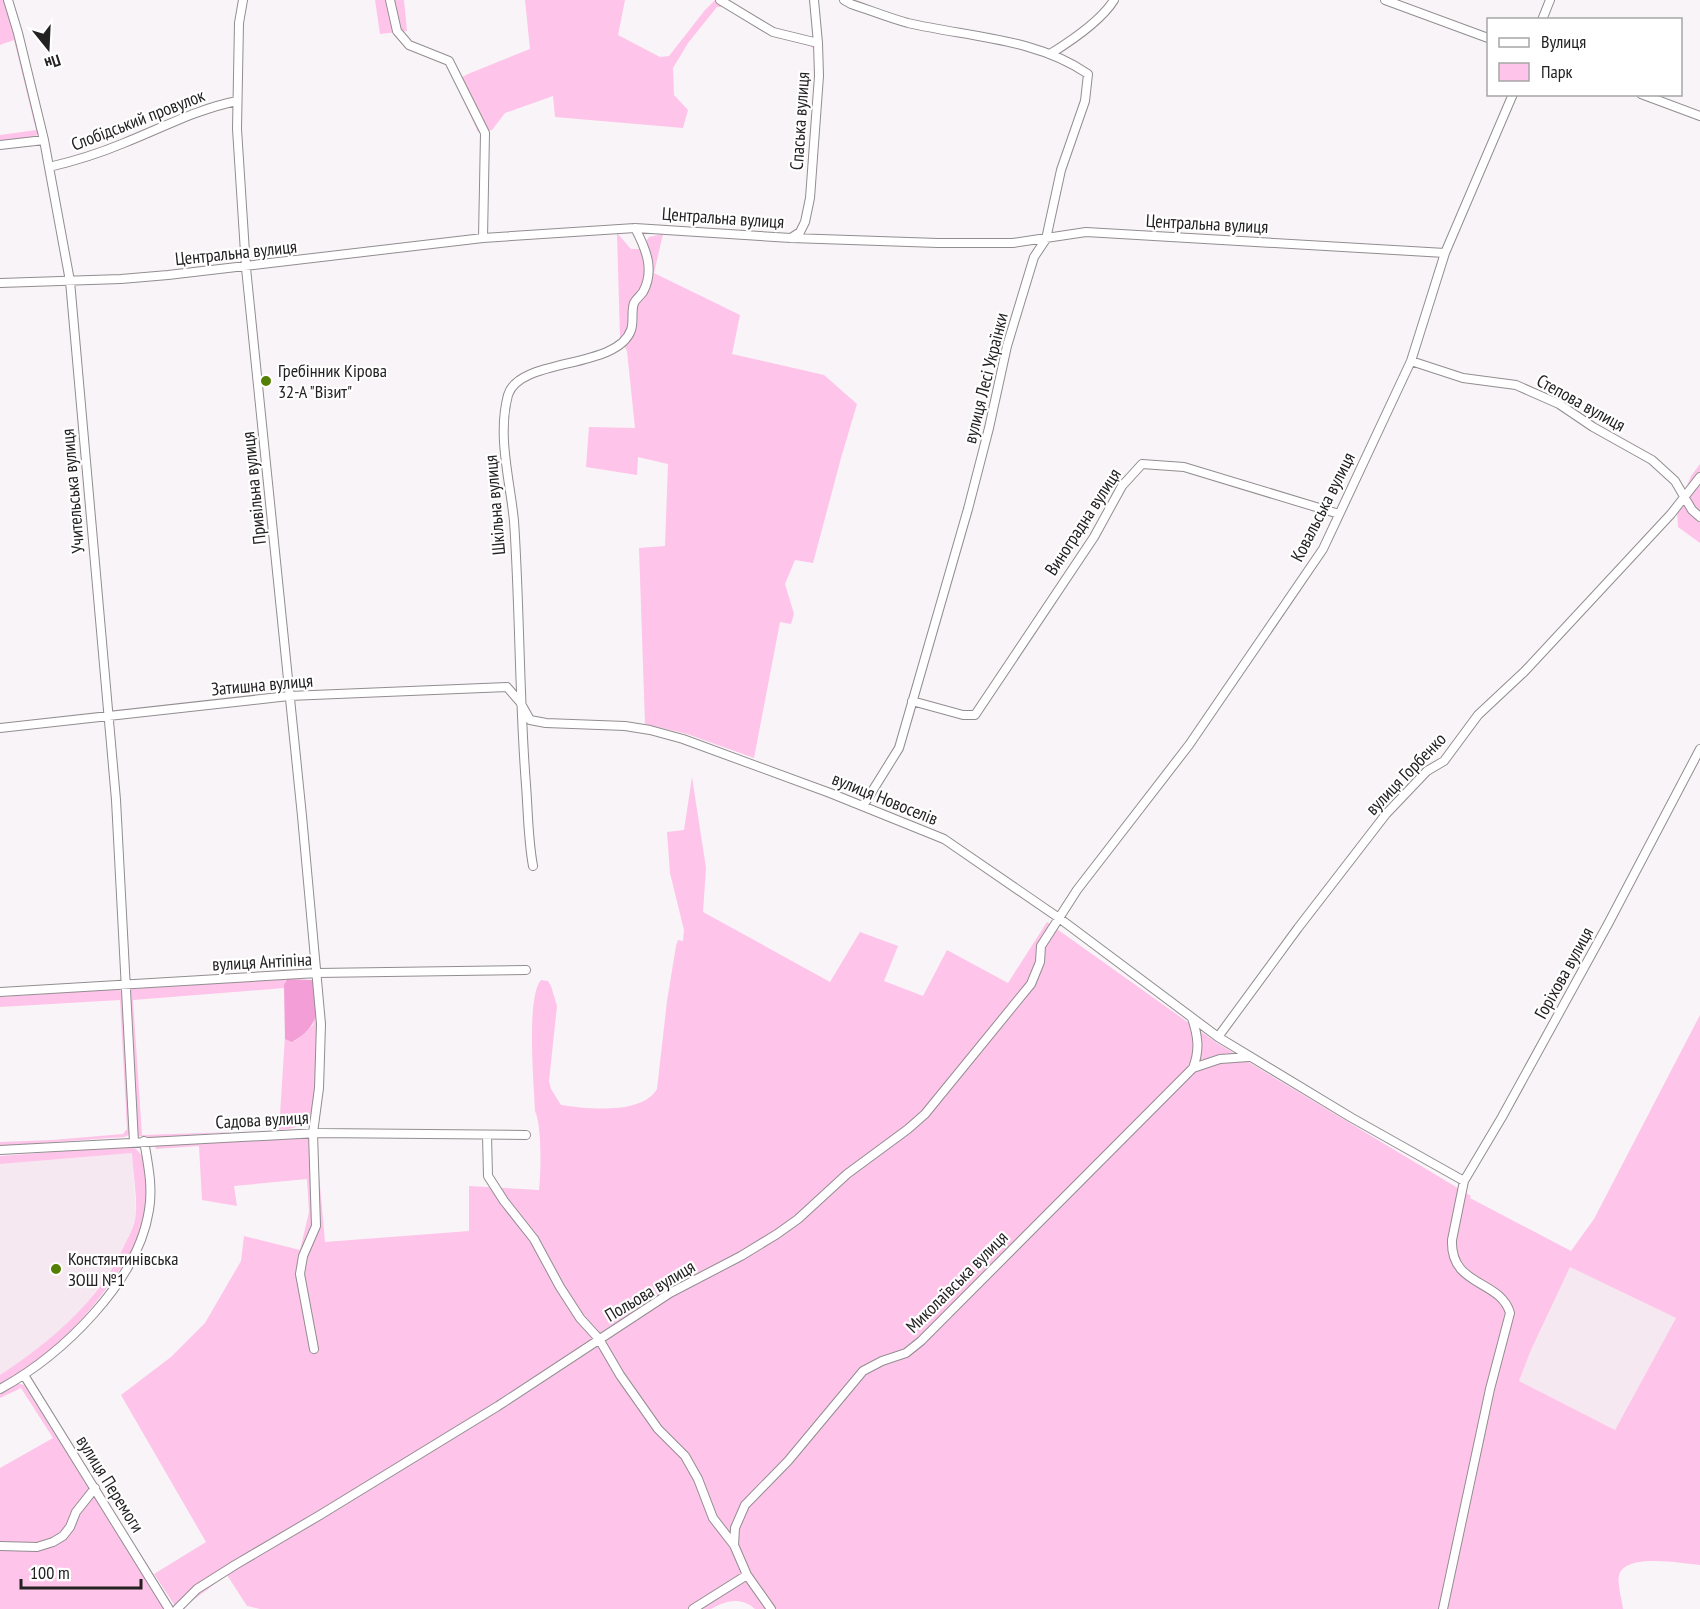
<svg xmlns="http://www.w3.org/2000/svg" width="1700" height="1609" viewBox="0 0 1700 1609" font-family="'PT Sans Narrow',sans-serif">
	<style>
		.built { fill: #f5e8f0 }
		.green { fill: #fec4e9; fill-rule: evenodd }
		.forest { fill: #f39ed7 }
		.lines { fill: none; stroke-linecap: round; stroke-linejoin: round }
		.minor-casing { stroke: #928d90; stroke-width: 10 }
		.minor { stroke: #fff; stroke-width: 8 }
		.poi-dot { fill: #537f04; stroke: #fff; stroke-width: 2 }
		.labels { text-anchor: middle; stroke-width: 4.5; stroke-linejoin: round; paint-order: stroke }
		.street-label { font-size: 18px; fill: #232122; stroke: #fff }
		.poi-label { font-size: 18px; fill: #232122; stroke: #fff; text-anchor: start }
	</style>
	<rect width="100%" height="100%" fill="#f9f4f7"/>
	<!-- built -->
	<path class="built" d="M132 1153 136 1214 131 1230 121 1254 102 1283 75 1317 29 1357 0 1375V1164Z
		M1570 1267 1676 1318 1615 1430 1519 1381 1531 1350Z"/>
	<!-- green -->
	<path class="green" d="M0 0H7L39 133 31 140 0 143V135L36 130 14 40 0 45Z
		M375 0H404L407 31 380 34Z
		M525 0H625L618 35 660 57 669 56 705 10 715 0H725L743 12 781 30 813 39 814 49 809 45 771 34 725 7H717L688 43 673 68 674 95 688 110 683 128 555 117 553 96 505 113 492 130 478 132 455 81 468 74 530 49Z
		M617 233 631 249H641L649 237 663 234 654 273 740 315 732 354 824 375 857 404 841 458 813 563 795 560 785 584 794 614 791 624 780 622 754 758 687 734 645 724 639 548 665 546 668 464 638 457 637 475 586 467 589 427 635 428 627 351 620 337Z
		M1700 464V543L1678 527 1677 511 1691 476Z
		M692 777 706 868 703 912 830 982 860 932 898 946 884 981 923 996 947 950 1008 983 1047 922 1217 1043 1471 1196 1470 1198 1571 1251 1594 1219 1700 1015V1565C1683 1564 1624 1552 1619 1576 1617 1582 1622 1601 1623 1609H755C741 1597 727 1600 711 1609H260L247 1606 227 1575 181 1609H177L154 1574 206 1542 121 1395 171 1357 205 1323 241 1261 244 1236 300 1250 309 1212 307 1179 234 1186 237 1206 202 1200 199 1146 156 1149 155 1146 159 1143 299 1136 316 1141 325 1242 469 1231V1186L539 1190C541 1173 542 1126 535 1111 534 1085 526 997 541 980L548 981 551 986 557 1006 549 1081 551 1089 561 1105C587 1109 642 1115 657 1089L667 1001 676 946 678 940 683 941 684 930 670 873 667 832 684 830ZM1570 1267 1676 1318 1615 1430 1519 1381 1531 1350Z
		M287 979 285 982V988L133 1000 142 1135 235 1132 151 1138 138 1136 136 1131 129 989Z
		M118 989 121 991 122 998 131 1129 129 1135 124 1137 0 1146V1142L52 1140 123 1134 127 1129 120 1000 0 1007V997Z
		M317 1010C317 1035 322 1094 311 1114 304 1127 292 1129 279 1130L285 1036 295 1041 313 1025Z
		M131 1146C146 1153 147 1171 146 1186 146 1196 147 1208 145 1218 141 1238 128 1259 116 1275 84 1322 50 1356 0 1384V1375C51 1342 100 1300 125 1244 130 1234 135 1224 136 1213 137 1194 133 1173 132 1153L0 1164V1156Z
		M17 1383 24 1385 164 1609H0V1468L53 1438 21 1388 0 1398V1393Z"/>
	<!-- forest -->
	<path class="forest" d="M287 979 313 980C324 1007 317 1028 292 1042L285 1039 284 985Z"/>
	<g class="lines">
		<!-- minor casing -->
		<g class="minor-casing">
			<path id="minor" d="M8 0 18 33 44 140 70 281 116 800 134 1142
				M243 0 239 23 237 129 246 268 302 816 321 1024 319 1088 313 1133 316 1226 303 1256 300 1274 314 1349
				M390 0 397 31 409 45 449 61 485 133 483 238
				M720 0 773 32 818 43
				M844 0 851 4C870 10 889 18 908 23 968 37 1036 38 1088 74L1085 101 1061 170 1046 239 1034 257 1007 346 989 428 968 509 899 748 863 806
				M1385 0 1488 38
				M1542 20 1550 0
				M1050 54C1071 41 1101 21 1114 0
				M1641 94 1700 116
				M0 145 44 140
				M49 167C75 161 100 153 124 143 162 128 197 109 237 101
				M791 238 800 232 805 222 810 198 819 76 818 43 814 0
				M0 283 121 279 168 275 483 238 635 228 791 238 938 243H1013L1086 232 1445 253
				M1411 361 1463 378 1516 385 1559 404 1593 427 1652 460 1675 481 1692 510 1700 517
				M912 701 963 715H975L1094 537 1122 486 1142 464 1184 467 1339 514
				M0 728 289 696 507 687 520 702 530 720 546 723 625 726 650 730 683 739 830 793 944 839 1059 918 1218 1037 1352 1118 1464 1181
				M533 866C528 839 528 811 526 785 519 697 520 609 514 521 510 480 497 436 508 395 519 357 617 370 631 330 634 322 631 311 634 303 636 299 640 296 643 292 655 270 646 249 635 228
				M0 992 317 973 526 970
				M1192 1018C1198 1036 1200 1050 1193 1068
				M1218 1037 1298 928 1386 814 1427 771 1444 761 1478 715 1524 672 1671 514 1700 477
				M487 1135 488 1176 504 1201 534 1239 560 1287 580 1318 599 1339 620 1375 658 1429 685 1456 698 1479 713 1518 734 1545 747 1575
				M0 1150 318 1133 526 1135
				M24 1375 169 1609
				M0 1389C62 1355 138 1282 149 1210 153 1187 148 1164 144 1141
				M734 1545 735 1528 745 1505 788 1461 863 1371 882 1361 906 1353 921 1341 1193 1068 1220 1059 1249 1057
				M0 1546 37 1547 53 1542 63 1536 70 1527 76 1512 95 1488
				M177 1609 197 1589 235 1565 320 1515 498 1406 670 1293 741 1256 777 1234 798 1219 847 1174 908 1129 925 1114 1031 984 1040 962 1041 946 1077 890 1189 745 1323 549 1411 361 1445 253 1513 94
				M693 1609 747 1575 771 1609
				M1443 1609 1490 1389 1510 1313C1500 1279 1450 1287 1452 1240L1464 1181 1502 1117 1608 924 1700 749"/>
		</g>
		<!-- minor -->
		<use href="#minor" class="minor"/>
	</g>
	<!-- markers -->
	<g class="poi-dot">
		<circle cx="266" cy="381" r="6"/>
		<circle cx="56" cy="1269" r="6"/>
	</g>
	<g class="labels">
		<!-- street labels -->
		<g class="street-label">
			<text transform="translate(138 120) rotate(-21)" y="6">Слобідський провулок</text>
			<text transform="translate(800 121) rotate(-86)" y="6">Спаська вулиця</text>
			<text transform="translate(723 218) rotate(4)" y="6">Центральна вулиця</text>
			<text transform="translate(1207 224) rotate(3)" y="6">Центральна вулиця</text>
			<text transform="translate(236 253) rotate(-6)" y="6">Центральна вулиця</text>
			<text transform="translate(986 378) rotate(-76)" y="6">вулиця Лесі Українки</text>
			<text transform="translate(1581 403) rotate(29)" y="6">Степова вулиця</text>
			<text transform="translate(254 488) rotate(-96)" y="6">Привільна вулиця</text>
			<text transform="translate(73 491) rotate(-95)" y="6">Учительська вулиця</text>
			<text transform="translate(495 505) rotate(-95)" y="6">Шкільна вулиця</text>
			<text transform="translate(1323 507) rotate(-63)" y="6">Ковальська вулиця</text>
			<text transform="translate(1083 522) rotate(-57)" y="6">Виноградна вулиця</text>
			<text transform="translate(262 685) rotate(-5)" y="6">Затишна вулиця</text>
			<text transform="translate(1406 774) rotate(-46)" y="6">вулиця Горбенко</text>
			<text transform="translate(885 799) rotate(22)" y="6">вулиця Новоселів</text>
			<text transform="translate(262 962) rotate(-3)" y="6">вулиця Антіпіна</text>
			<text transform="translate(1564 973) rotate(-61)" y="6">Горіхова вулиця</text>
			<text transform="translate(262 1120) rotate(-3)" y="6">Садова вулиця</text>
			<text transform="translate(957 1282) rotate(-45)" y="6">Миколаївська вулиця</text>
			<text transform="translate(650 1291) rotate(-31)" y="6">Польова вулиця</text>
			<text transform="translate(110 1484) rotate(58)" y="6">вулиця Перемоги</text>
		</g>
		<!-- poi labels -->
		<g class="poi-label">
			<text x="278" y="377">Гребінник Кірова<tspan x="278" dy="21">32-А "Візит"</tspan></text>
			<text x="68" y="1265">Констянтинівська<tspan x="68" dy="21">ЗОШ №1</tspan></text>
		</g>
	</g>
	<!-- legend -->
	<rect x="1487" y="18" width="195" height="78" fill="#ffffff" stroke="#a7a6a7" stroke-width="1.5"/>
	<rect x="1499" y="38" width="30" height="9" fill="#ffffff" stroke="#a7a6a7" stroke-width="1.5"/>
	<text x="1541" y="48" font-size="18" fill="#232122">Вулиця</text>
	<rect x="1499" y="63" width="30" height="18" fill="#fec4e9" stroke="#a7a6a7" stroke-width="1.5"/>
	<text x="1541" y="78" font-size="18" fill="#232122">Парк</text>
	<!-- north arrow -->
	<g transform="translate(48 48) rotate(162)" stroke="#ffffff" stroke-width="4.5" paint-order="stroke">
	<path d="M0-4.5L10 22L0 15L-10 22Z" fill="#232122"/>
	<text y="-9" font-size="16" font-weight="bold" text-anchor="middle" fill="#232122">Пн</text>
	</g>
	<!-- scale -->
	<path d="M21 1579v9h120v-9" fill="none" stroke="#232122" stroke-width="3"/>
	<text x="30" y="1579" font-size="18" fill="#232122" stroke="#ffffff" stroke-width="4.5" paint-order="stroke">100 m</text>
</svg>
